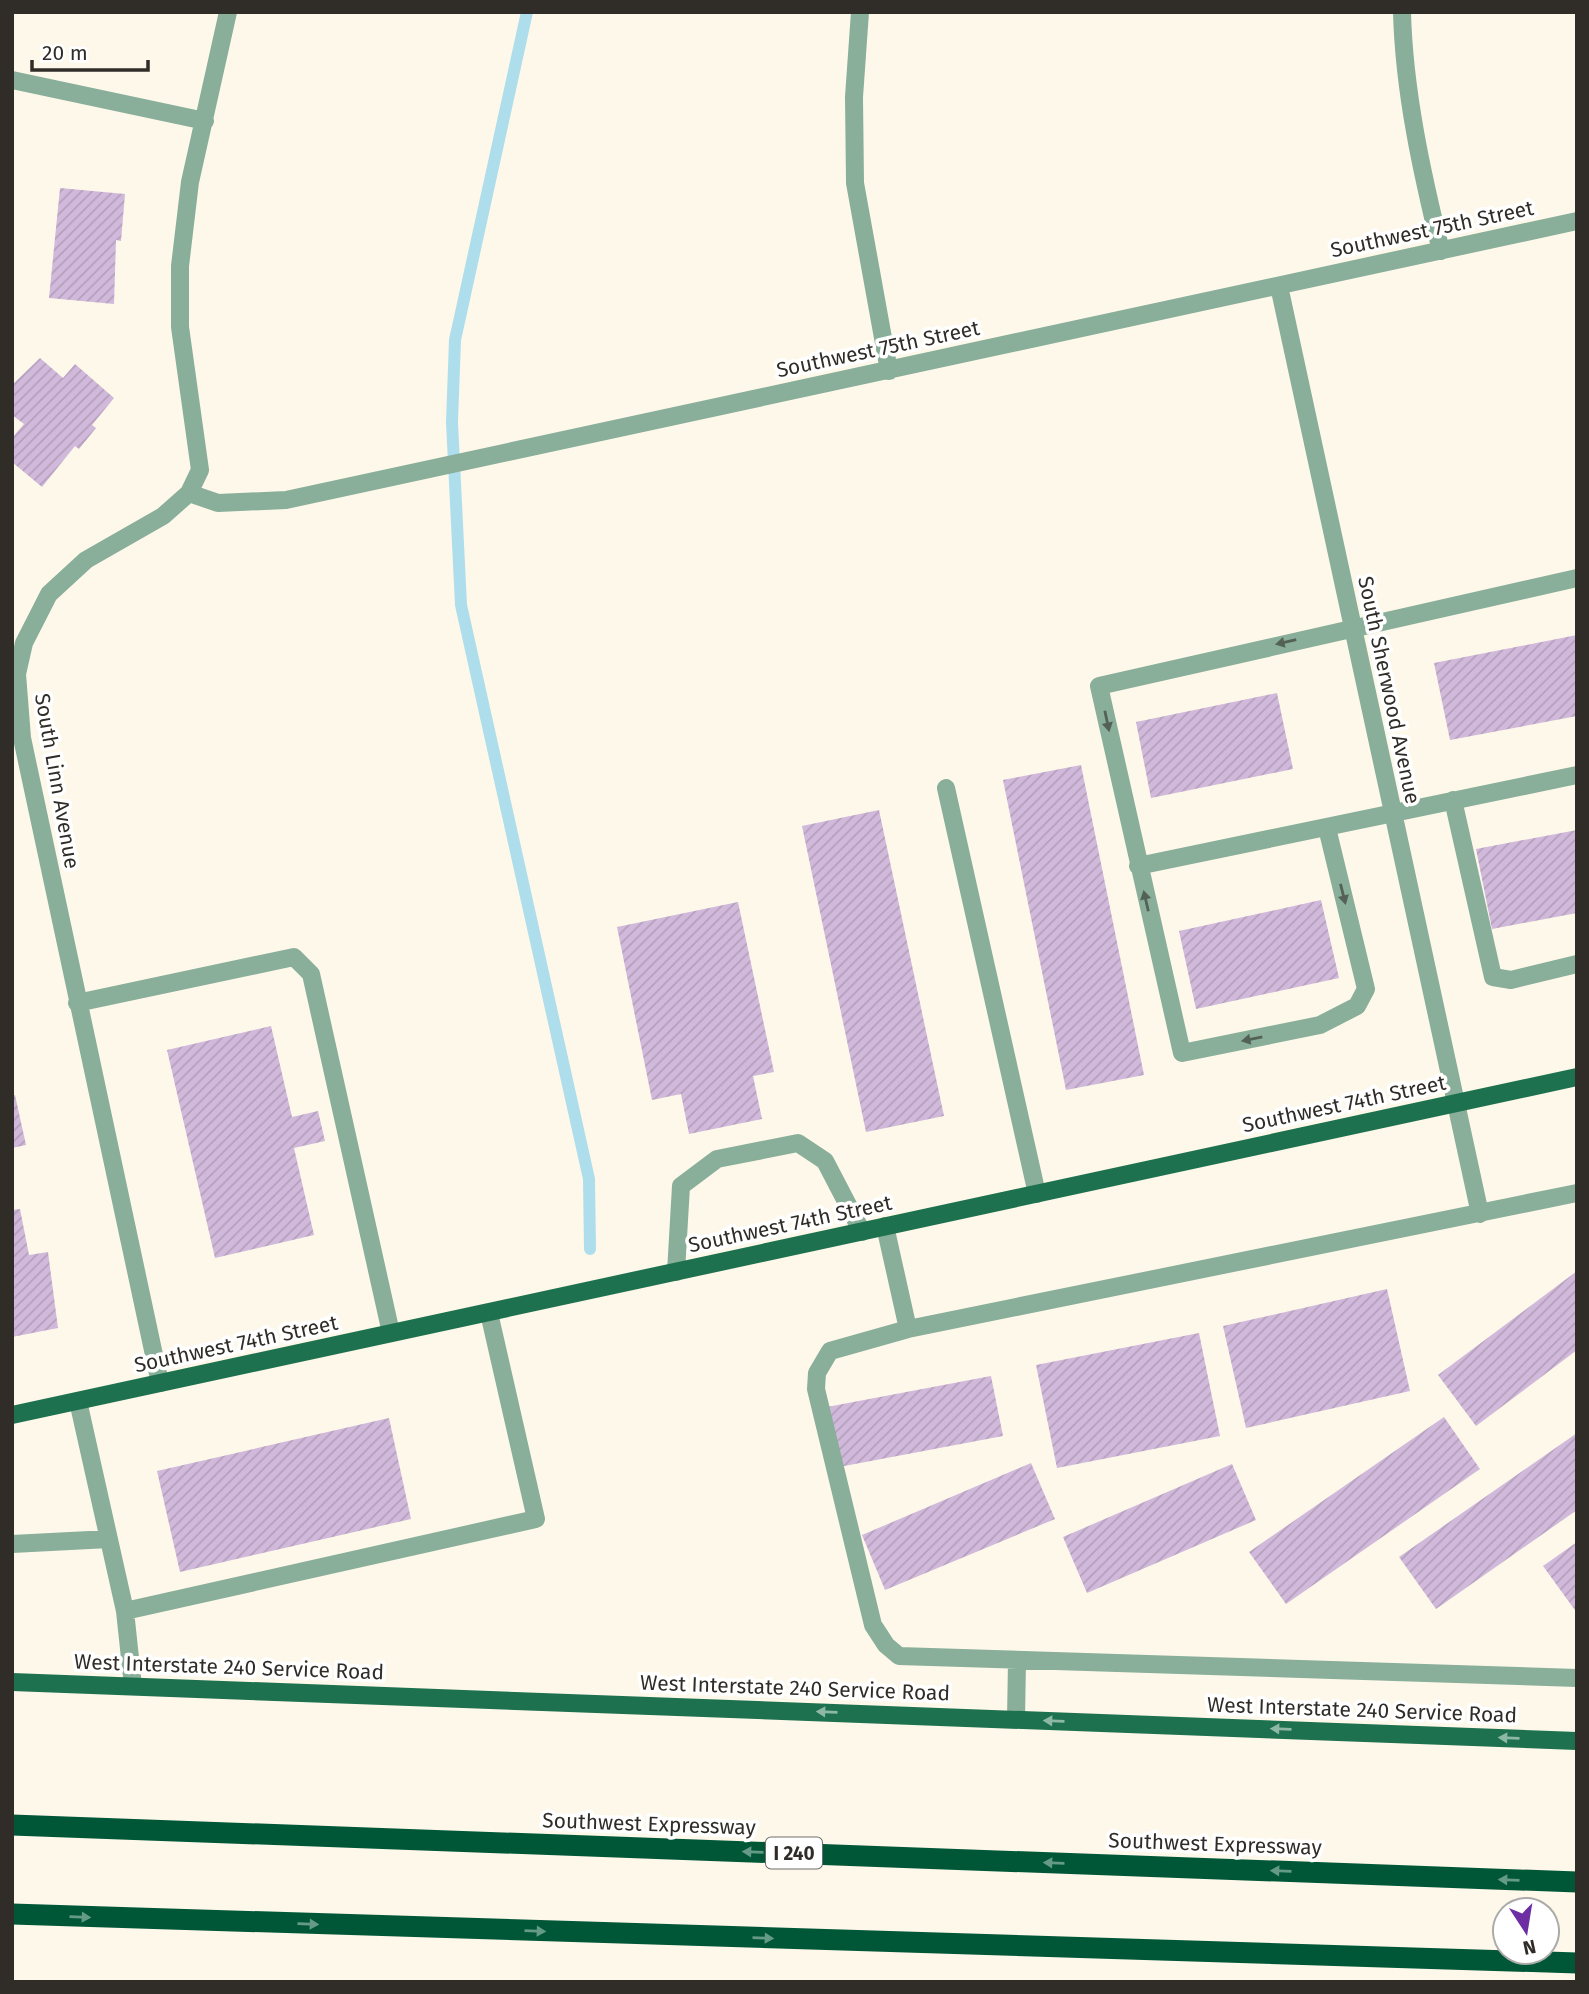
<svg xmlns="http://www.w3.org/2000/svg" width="1589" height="1994" viewBox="0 0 1589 1994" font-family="'Fira Sans',sans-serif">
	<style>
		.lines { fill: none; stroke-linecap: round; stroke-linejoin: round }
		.stream { stroke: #aedeec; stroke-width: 12 }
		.building { fill: url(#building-hatch) }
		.minor { stroke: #89af9a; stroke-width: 18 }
		.major { stroke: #1e714e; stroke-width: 18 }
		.highway { stroke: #005738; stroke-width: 21 }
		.oneway { fill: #546156 }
		.oneway2 { fill: #8eb8a6 }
		.oneway3 { fill: #669a88 }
		.labels { text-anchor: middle; stroke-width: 7; stroke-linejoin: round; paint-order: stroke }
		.shield { fill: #fff; stroke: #6e6c68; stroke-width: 2 }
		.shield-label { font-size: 19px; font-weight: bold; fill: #302d28 }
		.street-label { font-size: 21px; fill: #302d28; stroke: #fff }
	</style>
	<defs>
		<pattern id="building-hatch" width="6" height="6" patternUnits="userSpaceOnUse" patternTransform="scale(1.75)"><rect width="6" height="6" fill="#d1b9db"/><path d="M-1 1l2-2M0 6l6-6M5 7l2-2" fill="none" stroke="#b49fbc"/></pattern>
	</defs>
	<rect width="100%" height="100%" fill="#fef8ea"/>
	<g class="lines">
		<!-- stream -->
		<path class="stream" d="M527 12 455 340 452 422 461 605 589 1179 590 1249"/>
	</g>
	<!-- building -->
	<path class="building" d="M60 188 125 194 121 241 116 240 114 304 49 298Z
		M40 358 63 378 75 364 114 398 92 425 96 428 79 449 75 446 42 487 12 462V438L24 424 12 415V385Z
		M1577 635V716L1450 740 1434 663Z
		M1277 693 1293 769 1151 798 1136 722Z
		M1081 765 1144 1075 1066 1090 1003 780Z
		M879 810 944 1116 866 1132 802 826Z
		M1577 830V913L1492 929 1476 849Z
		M1321 900 1339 978 1196 1009 1179 931Z
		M738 902 774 1072 753 1076 762 1119 689 1134 681 1094 652 1100 617 927Z
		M271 1026 292 1117 318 1111 325 1141 294 1148 314 1235 215 1258 167 1050Z
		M15 1095 26 1145 12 1148V1096Z
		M20 1209 29 1255 48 1252 58 1328 12 1337V1210Z
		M1577 1271V1350L1476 1426 1438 1375Z
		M1387 1289 1410 1391 1246 1428 1223 1326Z
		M1199 1333 1220 1436 1057 1468 1036 1365Z
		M991 1376 1003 1436 839 1467 827 1407Z
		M1444 1417 1480 1469 1286 1604 1249 1552Z
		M389 1418 411 1519 180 1572 157 1471Z
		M1577 1433V1510L1436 1609 1399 1557Z
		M1031 1463 1055 1519 885 1590 862 1535Z
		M1232 1464 1256 1520 1087 1593 1063 1537Z
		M1577 1542V1613L1543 1566Z"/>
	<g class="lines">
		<!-- minor -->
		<path class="minor" d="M860 12 854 97 855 183 889 371
			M1402 12C1404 92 1422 173 1441 251
			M12 80 205 121
			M1279 286 1480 1214
			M189 493 218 503 286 500 1577 221
			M946 788 1037 1194
			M1453 800 1493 977 1511 980 1577 964
			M1327 828 1366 989 1357 1006 1320 1025 1182 1053 1099 686 1577 578
			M1138 866 1577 775
			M77 1003 294 957 311 974 391 1333
			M1577 1193 908 1329 830 1351 817 1373 816 1389 873 1625 886 1645 899 1656 1577 1678
			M885 1226 908 1329
			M676 1272 681 1186 717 1159 798 1143 825 1161 862 1232
			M160 1383 22 738 17 674 24 643 49 594 86 560 163 516 189 493 200 470 180 327V266L190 182 228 12
			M78 1401 125 1611 536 1519 489 1313
			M12 1544 109 1539
			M125 1611 133 1686
			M1016 1719 1017 1661"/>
		<!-- major -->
		<path class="major" d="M12 1415 1577 1077
			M12 1682 1577 1741"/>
		<!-- highway -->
		<path class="highway" d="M12 1825 1577 1882
			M12 1914 1577 1963"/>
	</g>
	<!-- one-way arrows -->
	<defs><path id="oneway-solid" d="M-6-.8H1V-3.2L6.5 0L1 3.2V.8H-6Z" transform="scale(1.75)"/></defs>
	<g class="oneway">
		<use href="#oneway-solid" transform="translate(1286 642) rotate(167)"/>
		<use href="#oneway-solid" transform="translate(1107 721) rotate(78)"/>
		<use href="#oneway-solid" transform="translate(1343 894) rotate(76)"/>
		<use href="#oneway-solid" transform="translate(1146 901) rotate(-103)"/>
		<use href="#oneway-solid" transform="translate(1252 1039) rotate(169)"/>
	</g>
	<g class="oneway2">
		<use href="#oneway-solid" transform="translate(827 1712) rotate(-178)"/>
		<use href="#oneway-solid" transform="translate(1054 1721) rotate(-178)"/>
		<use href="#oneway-solid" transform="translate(1281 1729) rotate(-178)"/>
		<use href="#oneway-solid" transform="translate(1509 1738) rotate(-178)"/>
	</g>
	<g class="oneway3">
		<use href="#oneway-solid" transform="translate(753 1852) rotate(-178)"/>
		<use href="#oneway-solid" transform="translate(1054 1863) rotate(-178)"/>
		<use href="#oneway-solid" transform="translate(1281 1871) rotate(-178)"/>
		<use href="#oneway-solid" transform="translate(1509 1880) rotate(-178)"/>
		<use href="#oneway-solid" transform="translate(80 1917) rotate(2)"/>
		<use href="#oneway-solid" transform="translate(308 1924) rotate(2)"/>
		<use href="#oneway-solid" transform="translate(535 1931) rotate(2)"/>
		<use href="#oneway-solid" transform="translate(763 1938) rotate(2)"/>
	</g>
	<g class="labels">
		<!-- shield labels -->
		<rect class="shield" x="766" y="1837.5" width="56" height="31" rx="5"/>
		<g class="shield-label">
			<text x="794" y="1860">I 240</text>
		</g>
		<!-- street labels -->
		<g class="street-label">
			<text transform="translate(1432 229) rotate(-12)" y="7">Southwest 75th Street</text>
			<text transform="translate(878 349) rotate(-12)" y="7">Southwest 75th Street</text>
			<text transform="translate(1389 690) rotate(78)" y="7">South Sherwood Avenue</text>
			<text transform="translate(57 781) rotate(80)" y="7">South Linn Avenue</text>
			<text transform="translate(1344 1104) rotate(-12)" y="7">Southwest 74th Street</text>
			<text transform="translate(790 1224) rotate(-12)" y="7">Southwest 74th Street</text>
			<text transform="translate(236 1344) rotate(-12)" y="7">Southwest 74th Street</text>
			<text transform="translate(229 1667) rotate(2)" y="7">West Interstate 240 Service Road</text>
			<text transform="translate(795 1688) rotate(2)" y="7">West Interstate 240 Service Road</text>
			<text transform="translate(1362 1710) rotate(2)" y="7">West Interstate 240 Service Road</text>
			<text transform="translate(649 1824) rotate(2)" y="7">Southwest Expressway</text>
			<text transform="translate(1215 1844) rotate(2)" y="7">Southwest Expressway</text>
		</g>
	</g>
	<!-- border -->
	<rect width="1589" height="1994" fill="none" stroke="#302d28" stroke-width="28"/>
	<!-- north arrow -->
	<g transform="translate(1526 1931) rotate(168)"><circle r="33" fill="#ffffff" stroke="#acaba9" stroke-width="2"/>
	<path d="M0-5L12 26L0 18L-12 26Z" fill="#6d2ea4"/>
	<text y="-10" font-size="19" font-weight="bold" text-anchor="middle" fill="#302d28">N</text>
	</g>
	<!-- scale -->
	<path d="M32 60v10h116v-10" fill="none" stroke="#302d28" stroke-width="3.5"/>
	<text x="42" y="60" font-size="21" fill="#302d28" stroke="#ffffff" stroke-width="5" paint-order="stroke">20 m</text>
</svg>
